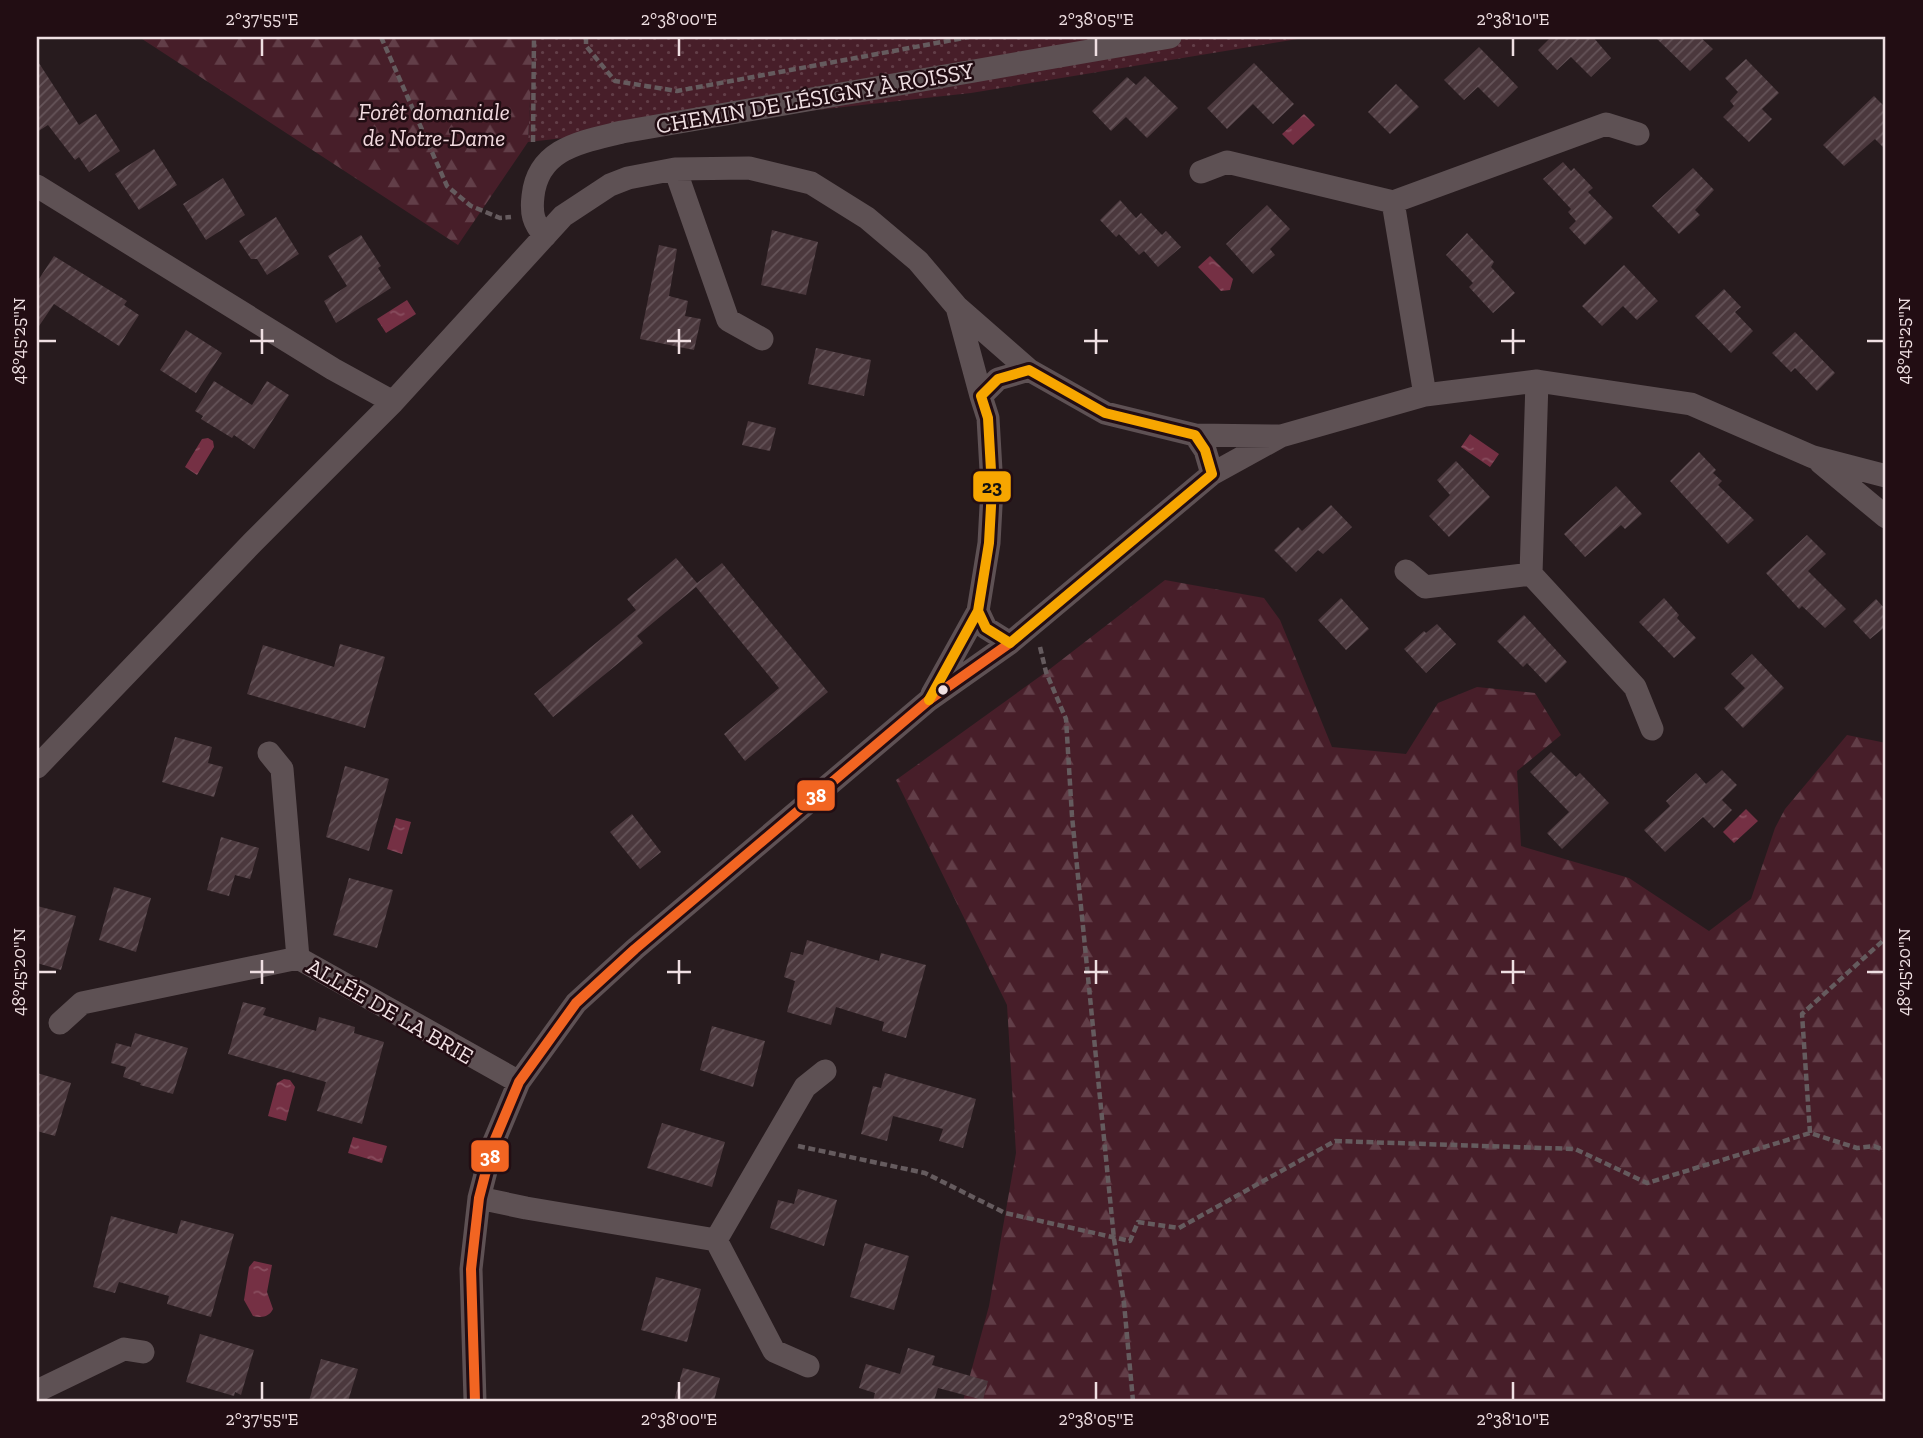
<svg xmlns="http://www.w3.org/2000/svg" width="1923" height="1438" viewBox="0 0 1923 1438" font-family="'Zilla Slab',serif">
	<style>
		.grass { fill: url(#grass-dots) }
		.forest { fill: url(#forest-firs) }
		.water { fill: url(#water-ripples) }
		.building { fill: url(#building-hatch) }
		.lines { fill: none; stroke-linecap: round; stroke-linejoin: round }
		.path { stroke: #655b5e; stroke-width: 4.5; stroke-dasharray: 7 3.5; stroke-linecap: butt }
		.street { stroke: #5e5154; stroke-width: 23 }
		.bus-1-casing { stroke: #220d13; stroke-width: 16 }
		.bus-2-casing { stroke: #220d13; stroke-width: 16 }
		.bus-1 { stroke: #f26522; stroke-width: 10 }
		.bus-2 { stroke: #f7a600; stroke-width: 10 }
		.ticks { fill: none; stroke: #efdfe2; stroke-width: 2.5 }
		.bus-dot { fill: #efdfe2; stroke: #220d13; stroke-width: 2.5 }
		.labels { text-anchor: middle; stroke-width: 5; stroke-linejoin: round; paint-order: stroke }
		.street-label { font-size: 23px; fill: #efdfe2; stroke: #220d13 }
		.park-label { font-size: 23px; font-style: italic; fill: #f2dadf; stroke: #220d13 }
		.line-badge { stroke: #220d13; stroke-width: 2.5 }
		.badge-label { font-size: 19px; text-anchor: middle; font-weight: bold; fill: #fff }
		.pale-badge-label { font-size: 19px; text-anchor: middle; font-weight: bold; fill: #111 }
		.neatline { fill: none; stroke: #efdfe2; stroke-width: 2.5 }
		.ticks-label { font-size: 18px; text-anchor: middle; fill: #efdfe2 }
	</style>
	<defs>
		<pattern id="grass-dots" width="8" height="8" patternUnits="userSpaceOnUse" patternTransform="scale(1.75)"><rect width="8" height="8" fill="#471e29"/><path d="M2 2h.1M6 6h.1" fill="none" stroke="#623e48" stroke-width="1.8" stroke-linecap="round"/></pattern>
		<pattern id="forest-firs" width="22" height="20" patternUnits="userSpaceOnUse" patternTransform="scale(1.75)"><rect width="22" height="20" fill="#471e29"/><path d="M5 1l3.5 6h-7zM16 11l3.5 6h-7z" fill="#623e48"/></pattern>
		<pattern id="water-ripples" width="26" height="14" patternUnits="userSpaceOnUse" patternTransform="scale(1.75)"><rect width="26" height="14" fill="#753044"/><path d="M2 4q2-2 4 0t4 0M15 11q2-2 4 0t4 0" fill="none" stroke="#894e5f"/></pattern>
		<pattern id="building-hatch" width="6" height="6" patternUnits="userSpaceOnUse" patternTransform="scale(1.75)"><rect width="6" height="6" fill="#4b383d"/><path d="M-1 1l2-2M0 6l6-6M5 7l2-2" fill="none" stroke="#655459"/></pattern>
	</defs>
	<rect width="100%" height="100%" fill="#271b1e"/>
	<!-- grass -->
	<path class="grass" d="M533 37H1310L971 93 528 142Z"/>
	<!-- forest -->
	<path class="forest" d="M139 37H533L528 142 458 245Z
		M1165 580 1264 598 1280 620 1332 747 1406 754 1438 703 1477 687 1535 693 1561 735 1517 771 1521 846 1629 878 1709 931 1751 899 1775 828 1785 809 1847 735 1886 743V1401H963L989 1306 1016 1153 1007 1005 896 780 1046 672Z"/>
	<!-- water -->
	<path class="water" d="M1304 114 1315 125 1293 145 1282 134Z
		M1210 256 1233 279 1230 290 1221 291 1198 267Z
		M407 300 416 314 386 333 377 319Z
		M1470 434 1499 454 1490 467 1461 447Z
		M208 438 213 441 214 447 197 475 185 467 202 439Z
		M1746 809 1758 821 1734 843 1723 832Z
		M396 818 411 822 402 854 387 849Z
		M284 1079 290 1080 295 1087 286 1121 268 1116 277 1083Z
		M353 1137 387 1146 382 1163 348 1153Z
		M254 1261 272 1265 267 1292 273 1309C269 1317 262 1318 253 1316L244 1300 249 1267Z"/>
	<!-- building -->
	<path class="building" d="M1551 37H1593L1611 58 1591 77 1571 57 1557 70 1538 50Z
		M1655 37H1700L1713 49 1690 71Z
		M1479 47 1518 87 1498 107 1478 87 1464 100 1444 80Z
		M1746 59 1779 93 1762 109 1772 119 1749 142 1723 117 1734 106 1730 101 1738 92 1725 78Z
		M37 60 79 125 96 114 120 151 89 172 79 157 75 160 48 125 37 132Z
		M1254 63 1294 104 1273 124 1253 104 1227 129 1207 108Z
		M1145 76 1178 108 1147 138 1126 117 1111 131 1092 111 1127 77 1136 85Z
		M1396 84 1419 107 1390 134 1368 112Z
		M1874 96 1886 108V150L1875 139 1844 166 1823 145Z
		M154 149 177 185 139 210 115 174Z
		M1563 162 1571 171 1574 168 1593 188 1588 192 1613 218 1585 245 1569 228 1576 221 1568 212 1571 209 1543 179Z
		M1693 168 1714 190 1695 210 1700 215 1679 234 1652 206Z
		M223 178 245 215 206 240 183 204Z
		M1120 200 1136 218 1141 213 1162 235 1166 231 1181 247 1158 267 1144 251 1139 255 1119 234 1116 237 1100 220Z
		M1267 205 1290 229 1270 249 1275 255 1253 274 1226 244Z
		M276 217 299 254 267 275 257 259H251L239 241Z
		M772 230 818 242 806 295 761 285Z
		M1467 233 1494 262 1491 267 1515 293 1493 313 1469 287 1473 283 1446 255Z
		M361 235 381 266 378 268 391 288 336 323 324 301 347 286 328 256Z
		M659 245 677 249 669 296 688 301 685 316 701 319 694 350 640 339Z
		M54 256 127 301 124 305 139 315 119 346 54 304 37 329V282Z
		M1624 265 1658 301 1637 320 1623 306 1602 326 1582 306Z
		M1724 289 1741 307 1735 312 1753 331 1731 353 1695 316Z
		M186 330 222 353 196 393 160 370Z
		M1795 332 1835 373 1817 391 1795 368 1791 372 1772 353Z
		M816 348 871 360 864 396 808 384Z
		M214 381 252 405 267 381 289 395 254 449 234 435 232 438 201 419 203 416 195 411Z
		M748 421 776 428 770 451 742 445Z
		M1699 452 1716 470 1713 473 1722 481 1718 485 1754 520 1728 544 1670 481Z
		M1456 461 1490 497 1449 537 1429 516 1450 495 1437 480Z
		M1616 486 1642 514 1625 529 1621 525 1585 557 1564 534Z
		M1331 505 1352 527 1323 554 1318 550 1296 572 1274 550 1298 527 1302 531Z
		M1807 535 1826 554 1808 571 1846 609 1825 628 1802 606 1799 609 1766 573Z
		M676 558 697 583 722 563 828 692 745 761 724 734 779 688 696 587 637 636 643 643 553 717 534 694 636 610 627 599Z
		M1341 598 1369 629 1346 650 1318 620Z
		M1664 598 1679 615 1677 618 1696 638 1674 658 1639 622Z
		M1876 599 1886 610V626L1870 639 1853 621Z
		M1524 615 1567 662 1546 683 1527 663 1523 667 1497 641Z
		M1437 624 1456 644 1426 673 1404 649 1424 631 1426 633Z
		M340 644 385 657 365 728 247 694 263 645 334 667Z
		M1752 654 1784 688 1743 728 1724 708 1745 688 1731 674Z
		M175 737 212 747 208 763 223 767 214 797 162 782Z
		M1551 752 1576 777 1580 773 1609 803 1562 849 1547 833 1569 812 1530 772Z
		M345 766 389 779 369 851 326 837Z
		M1722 770 1737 785 1722 800 1732 810 1714 828 1703 817 1665 852 1644 830 1670 806 1666 801 1696 773 1706 784Z
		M632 814 661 852 640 869 610 832Z
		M221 837 259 848 250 879 235 875 229 896 207 890Z
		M349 878 393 890 377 948 333 935Z
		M114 887 151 898 136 952 99 940Z
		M37 906 76 916 61 970 37 963Z
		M807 940 879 961 881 953 926 965 906 1038 882 1031 884 1022 836 1007 831 1025 787 1012 795 981 784 977 791 952 803 955Z
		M243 1002 266 1008 263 1015 316 1031 319 1017 355 1027 354 1033 384 1042 362 1124 317 1111 326 1082 228 1054Z
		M712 1026 765 1041 753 1087 700 1070Z
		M135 1033 188 1048 173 1094 140 1085 141 1083 123 1077 126 1067 111 1063 116 1043 131 1047Z
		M37 1073 71 1083 55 1136 37 1131Z
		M885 1073 976 1099 963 1148 939 1141 943 1129 893 1116 887 1141 861 1134 873 1086 881 1088Z
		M662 1123 725 1142 712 1187 647 1168Z
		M798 1189 837 1200 824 1246 770 1228 778 1200 794 1204Z
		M111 1216 177 1234 181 1220 234 1234 211 1317 167 1304 169 1296 119 1282 115 1293 93 1287Z
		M865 1243 909 1256 894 1310 850 1297Z
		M656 1277 701 1289 687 1342 641 1330Z
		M200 1334 254 1350 241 1395 235 1392 234 1396 186 1382Z
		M908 1348 935 1356 932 1365 988 1381 983 1400 938 1388 934 1401H873L875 1393 859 1388 866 1364 900 1374Z
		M321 1359 358 1369 348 1401H309Z
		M683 1368 720 1378 714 1401H674Z"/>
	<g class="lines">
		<!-- path -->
		<path class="path" d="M381 37 447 186 471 206 500 218 511 217
			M586 37V46L615 81 677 91 969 37
			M533 142 534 37
			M1040 647 1046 672 1066 719 1072 816 1114 1239 1124 1303 1133 1401
			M1810 1133 1802 1014 1886 938
			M798 1146 925 1173 1005 1213 1130 1241 1138 1222 1179 1228 1335 1141 1575 1149 1647 1183 1810 1133 1857 1148 1874 1146 1886 1151"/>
		<!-- street -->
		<path class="street" d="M675 169 728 320 762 339
			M1201 172 1227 162 1393 202
			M37 186 333 369 393 402
			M545 236C533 223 531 213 533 196 538 148 582 142 622 132L1170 37
			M957 307 981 396
			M1537 381 1531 574 1635 687 1652 729
			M1425 395 1393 202 1606 124 1638 134
			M1195 435 1278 436
			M1821 463 1886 517
			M1212 474 1281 436 1425 395 1537 381 1691 404 1813 457 1886 476
			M1406 571 1425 587 1531 574
			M932 694 978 611 989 543 992 488 988 418 981 396 998 379 1029 370 1105 413 1195 435 1205 450 1212 474 1010 643 986 628 978 611
			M269 753 282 769 298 958
			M37 767 253 542 393 402 563 216 610 185 628 178 675 169 749 168 811 183 867 218 918 261 957 307 1029 370
			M60 1023 82 1003 298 958 519 1082
			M479 1198 526 1208 716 1240 774 1351 808 1366
			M716 1240 805 1087 825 1071
			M37 1391 124 1349 143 1352
			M475 1401 471 1269 479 1198 493 1144 519 1082 576 1003 635 949 929 700 1010 643"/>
		<!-- bus-1 casing -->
		<g class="bus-1-casing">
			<path id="bus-1" d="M475 1401 471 1269 479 1198 493 1144 519 1082 576 1003 635 949 929 700 1010 643"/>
		</g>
		<!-- bus-2 casing -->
		<g class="bus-2-casing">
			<path id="bus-2" d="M929 700 978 611 989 543 992 488 988 418 981 396 998 379 1029 370 1105 413 1195 435 1205 450 1212 474 1010 643 986 628 978 611"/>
		</g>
		<!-- bus-1 -->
		<use href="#bus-1" class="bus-1"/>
		<!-- bus-2 -->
		<use href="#bus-2" class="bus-2"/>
	</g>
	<!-- ticks -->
	<path class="ticks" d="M262 38V56M679 38V56M1096 38V56M1513 38V56M262 329V354M679 329V354M1096 329V354M1513 329V354M38 341H56M250 341H274M667 341H691M1084 341H1108M1501 341H1525M1867 341H1884M262 960V984M679 960V984M1096 960V984M1513 960V984M38 972H56M250 972H274M667 972H691M1084 972H1108M1501 972H1525M1867 972H1884M262 1382V1400M679 1382V1400M1096 1382V1400M1513 1382V1400"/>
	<!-- markers -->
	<circle class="bus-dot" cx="943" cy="690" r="6"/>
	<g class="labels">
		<!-- street labels -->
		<g class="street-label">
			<text transform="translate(815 98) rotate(-10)" y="8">CHEMIN DE LÉSIGNY À ROISSY</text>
			<text transform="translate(390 1011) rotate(30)" y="8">ALLÉE DE LA BRIE</text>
		</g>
		<!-- park labels -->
		<g class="park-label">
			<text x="434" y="120">Forêt domaniale<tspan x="434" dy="26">de Notre-Dame</tspan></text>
		</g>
	</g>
	<g class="line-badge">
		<rect x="972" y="470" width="40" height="33" rx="7" fill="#f7a600"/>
		<rect x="796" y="779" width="40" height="33" rx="7" fill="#f26522"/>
		<rect x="470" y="1139" width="40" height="34" rx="7" fill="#f26522"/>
	</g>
	<g class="badge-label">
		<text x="816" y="802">38</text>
		<text x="490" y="1163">38</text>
	</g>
	<g class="pale-badge-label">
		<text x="992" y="493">23</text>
	</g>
	<!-- border -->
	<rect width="1923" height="1438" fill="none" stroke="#220d13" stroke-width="77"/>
	<rect x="38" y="38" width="1846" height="1362" class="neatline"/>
	<g class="ticks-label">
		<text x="262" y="25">2°37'55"E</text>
		<text x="679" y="25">2°38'00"E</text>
		<text x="1096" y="25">2°38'05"E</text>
		<text x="1513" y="25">2°38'10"E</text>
		<text transform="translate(19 341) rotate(-90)" y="6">48°45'25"N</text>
		<text transform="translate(1904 341) rotate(-90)" y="6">48°45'25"N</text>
		<text transform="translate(19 972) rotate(-90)" y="6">48°45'20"N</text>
		<text transform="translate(1904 972) rotate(-90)" y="6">48°45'20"N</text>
		<text x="262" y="1425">2°37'55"E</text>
		<text x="679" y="1425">2°38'00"E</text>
		<text x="1096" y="1425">2°38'05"E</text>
		<text x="1513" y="1425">2°38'10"E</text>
	</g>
</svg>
